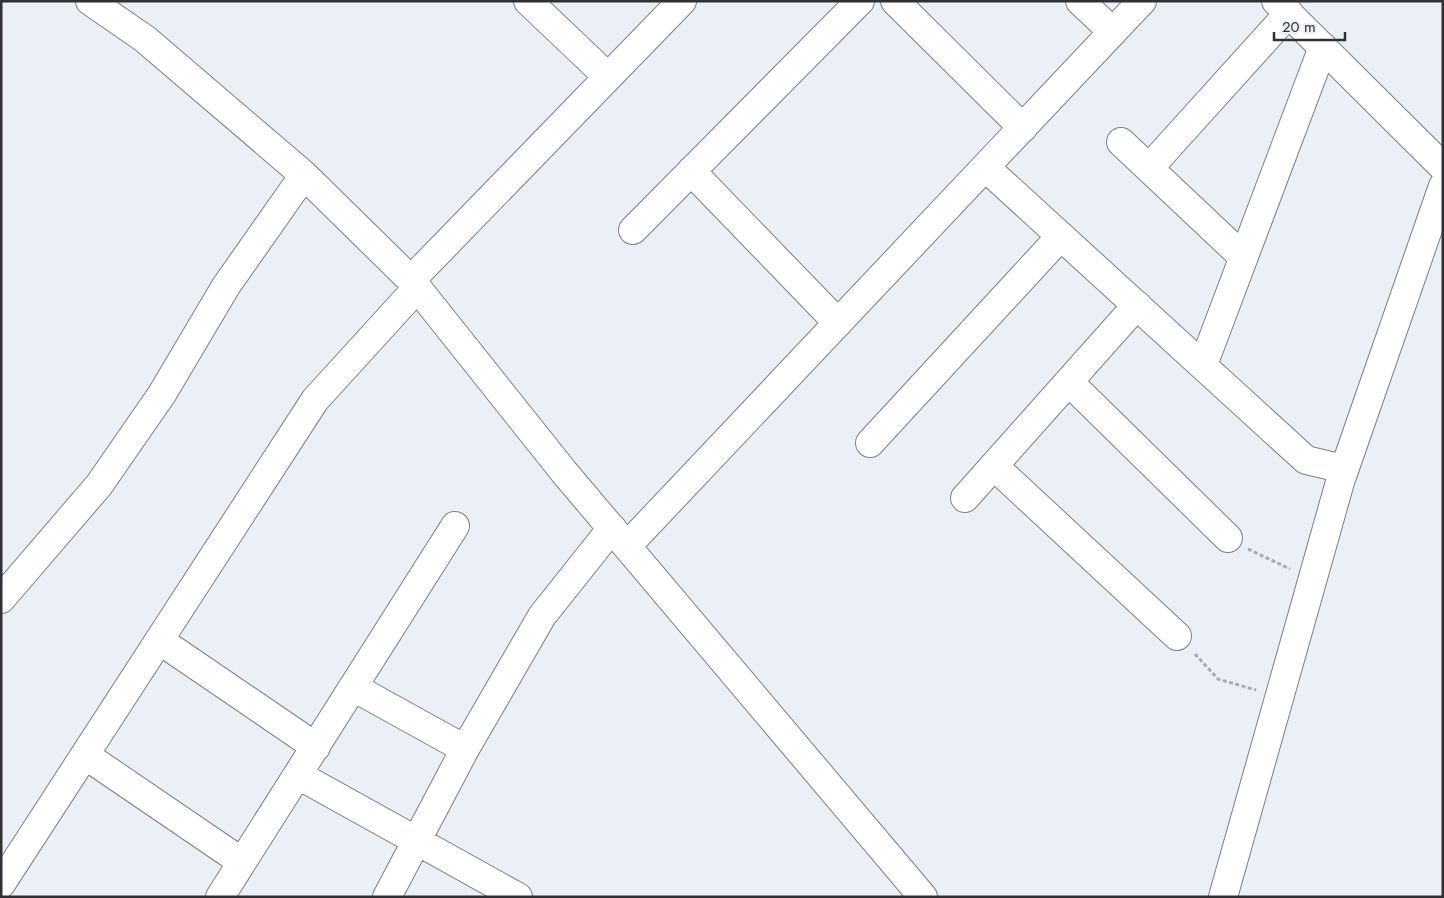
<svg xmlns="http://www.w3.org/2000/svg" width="1444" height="898" viewBox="0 0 1444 898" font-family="Jost,sans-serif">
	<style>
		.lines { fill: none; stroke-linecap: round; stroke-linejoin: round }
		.minor-casing { stroke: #7b7f86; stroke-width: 30 }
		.tertiary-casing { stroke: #7b7f86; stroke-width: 30 }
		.path { stroke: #a9acb1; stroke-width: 3; stroke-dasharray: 4 2.5; stroke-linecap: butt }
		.minor { stroke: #fff; stroke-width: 28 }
		.tertiary { stroke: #fff; stroke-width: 28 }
	</style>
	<rect width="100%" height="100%" fill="#ebeff6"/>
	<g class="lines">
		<!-- minor casing -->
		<g class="minor-casing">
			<path id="minor" d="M90 1 145 39 304 175 411 280 564 472 923 897
				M528 1 608 77
				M895 1 1023 128
				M1080 1 1113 32
				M1276 1 1443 167
				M1121 142 1243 257
				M985 167 1306 460 1344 469
				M1149 168 1289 13
				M691 171 838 323
				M633 230 860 1
				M411 280 682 1
				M1203 365 1323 47
				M1069 382 1228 538
				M870 443 1061 236
				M994 466 1177 636
				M965 498 1137 305
				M627 546 1142 1
				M1 599 99 485 162 394 226 286 304 175
				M159 640 316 747
				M353 687 465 749
				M85 755 242 862
				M298 775 518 897
				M1 884 315 400 417 288
				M220 897 455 526
				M387 897 465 749 542 616 612 528"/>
		</g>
		<!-- tertiary casing -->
		<g class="tertiary-casing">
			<path id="tertiary" d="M1223 897 1340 482 1443 186"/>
		</g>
		<!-- path -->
		<path class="path" d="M1248 549 1290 569
			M1195 654 1218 679 1256 690"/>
		<!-- minor -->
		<use href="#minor" class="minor"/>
		<!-- tertiary -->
		<use href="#tertiary" class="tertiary"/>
	</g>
	<!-- border -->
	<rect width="1444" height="898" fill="none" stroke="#303134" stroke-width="5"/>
	<!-- scale -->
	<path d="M1274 32v8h71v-8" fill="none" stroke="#303134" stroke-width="2.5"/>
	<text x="1282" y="32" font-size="15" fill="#303134" stroke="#ebeff6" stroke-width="4" paint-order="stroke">20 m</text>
</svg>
